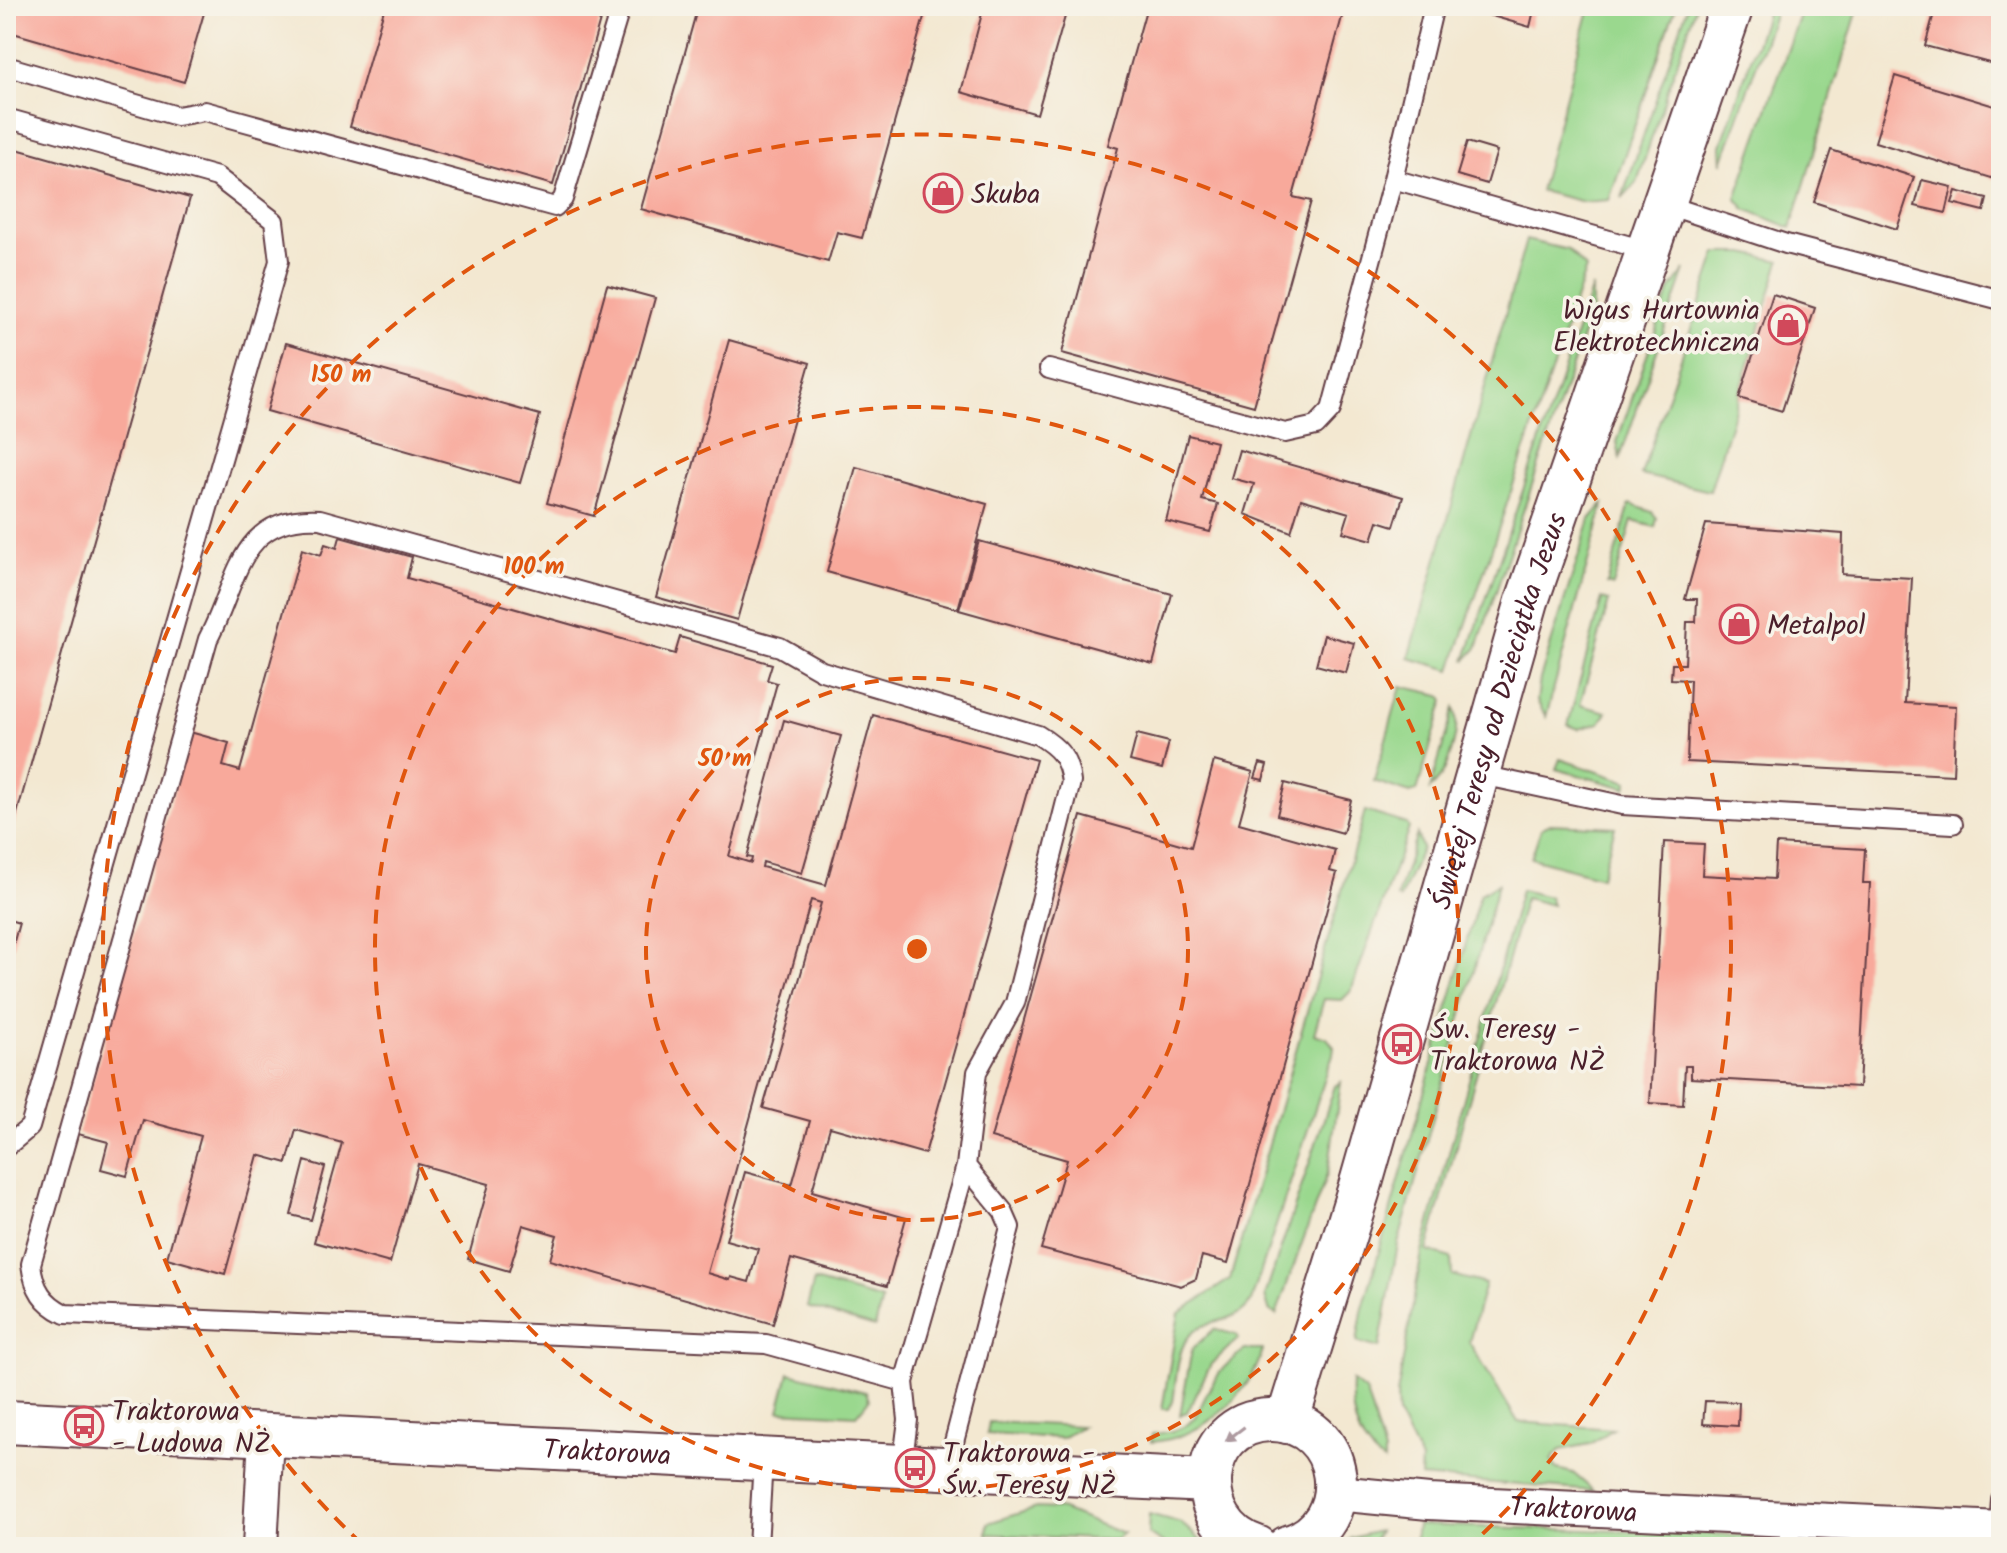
<svg xmlns="http://www.w3.org/2000/svg" width="2007" height="1553" viewBox="0 0 2007 1553" font-family="Kalam,sans-serif">
	<style>
		.green { fill: #9ad88e; stroke: #727c5c; stroke-width: 2 }
		.building { fill: #f8a99b; fill-rule: evenodd }
		.lines { fill: none; stroke-linecap: round; stroke-linejoin: round }
		.service-casing { stroke: #633d44; stroke-width: 22 }
		.minor-casing { stroke: #633d44; stroke-width: 38 }
		.tertiary-casing { stroke: #633d44; stroke-width: 46 }
		.service { stroke: #fff; stroke-width: 18 }
		.minor { stroke: #fff; stroke-width: 34 }
		.tertiary { stroke: #fff; stroke-width: 42 }
		.oneway { fill: #ae9aa0 }
		.ring { fill: none; stroke: #e0560e; stroke-width: 4; stroke-dasharray: 14 10 }
		.labels { text-anchor: middle; stroke-width: 7; stroke-linejoin: round; paint-order: stroke }
		.poi-label { font-size: 28px; fill: #4a1f2b; stroke: #f7f3e8; text-anchor: start }
		.street-label { font-size: 28px; fill: #4a1f2b; stroke: #f7f3e8 }
		.centre { fill: #e0560e; stroke: #f7f3e8; stroke-width: 4 }
		.ring-label { font-size: 24px; text-anchor: middle; font-weight: bold; fill: #e0560e; stroke: #f7f3e8; stroke-width: 7; stroke-linejoin: round; paint-order: stroke }
	</style>
	<rect width="100%" height="100%" fill="#f7f3e8"/>
	<filter id="ink" filterUnits="userSpaceOnUse"><feTurbulence type="fractalNoise" baseFrequency=".0125" numOctaves="2"/><feDisplacementMap in="SourceGraphic" scale="16" xChannelSelector="R" yChannelSelector="G"/><feConvolveMatrix kernelMatrix="1 2 1 2 8 2 1 2 1" color-interpolation-filters="sRGB"/></filter>
	<filter id="wash" filterUnits="userSpaceOnUse"><feTurbulence type="fractalNoise" baseFrequency=".006" numOctaves="4" result="noise"/><feDisplacementMap in="SourceGraphic" scale="32" xChannelSelector="R" yChannelSelector="G"/><feGaussianBlur stdDeviation="1.8" result="paint"/><feColorMatrix in="noise" values="0 0 0 0 0 0 0 0 0 0 0 0 0 0 0 0 0 1.4 0 .05"/><feComposite in="paint" operator="in"/></filter>
	<g filter="url(#wash)">
		<rect width="100%" height="100%" fill="#f3e8d1"/>
		<!-- green -->
		<path class="green" d="M1590 6H1676L1609 200 1584 202 1540 191Z
			M1688 6H1696L1637 182 1622 198Z
			M1769 6H1777L1722 163 1721 146Z
			M1803 6H1859L1791 228 1745 209 1736 198Z
			M1526 240 1568 250 1586 268 1451 670 1409 658Z
			M1717 253H1745L1780 261 1710 491 1641 475Z
			M1685 270 1620 458 1617 442 1669 292Z
			M1592 287V307L1477 648 1465 661Z
			M1604 503 1546 717 1537 701 1540 679 1590 519Z
			M1630 504 1652 512 1657 518 1655 527 1632 521 1613 586 1607 584Z
			M1602 599 1609 601 1580 705 1607 712 1600 723 1579 729 1568 725Z
			M1401 686 1440 695 1444 700 1417 791 1410 793 1374 781Z
			M1454 708C1462 728 1447 776 1430 789Z
			M1560 759 1628 782 1626 788 1556 769Z
			M1365 811 1407 824 1409 828 1351 991 1342 1000 1324 999 1314 1034 1327 1038 1334 1047 1333 1054 1251 1301C1236 1328 1198 1314 1184 1344 1176 1360 1176 1385 1173 1402L1168 1409H1162L1179 1313 1230 1279Z
			M1550 824 1615 827 1601 877 1531 858 1541 829Z
			M1417 834 1422 848 1400 899 1397 897Z
			M1498 884 1398 1244 1379 1348 1357 1342 1362 1312 1480 894Z
			M1521 890 1549 897 1552 905 1525 898 1427 1251 1451 1258 1452 1275 1485 1284 1469 1342 1518 1422 1613 1429 1590 1444 1560 1450 1551 1460 1557 1469 1573 1473 1594 1491 1420 1477 1421 1460 1398 1415 1397 1395 1422 1252Z
			M1341 1082 1328 1171 1276 1315 1269 1310 1265 1296 1335 1086Z
			M814 1281 882 1300 875 1327 807 1307Z
			M1214 1329 1237 1335 1238 1339 1211 1364 1187 1412 1180 1415 1192 1349Z
			M1245 1350H1263C1249 1397 1200 1439 1151 1442L1152 1434C1208 1430 1193 1405 1221 1371 1227 1363 1237 1356 1245 1350Z
			M789 1373 866 1392 869 1400 857 1415 779 1411Z
			M1352 1381 1366 1392 1384 1453V1462C1356 1444 1350 1412 1352 1381Z
			M989 1422 1082 1426 1062 1438 987 1434Z
			M1036 1508 1060 1509 1124 1534 1115 1540 987 1534 988 1523Z
			M1149 1514 1181 1523 1208 1547H1169L1148 1534Z
			M1417 1525 1746 1535 1765 1547 1581 1543 1538 1547H1414Z
			M1379 1531 1371 1547H1341L1351 1538Z
			M1826 1539 1990 1547H1815Z"/>
		<g id="blocks">
			<!-- building -->
			<path class="building" d="M6 6H206L184 82 6 31Z
				M385 6H604L553 185 350 127Z
				M698 6H927L862 238 837 232 828 262 641 209Z
				M984 6H1068L1037 114 961 92Z
				M1147 6H1345L1293 197 1311 201 1254 406 1062 353 1118 148 1108 145Z
				M1472 6H1535L1530 27 1471 10Z
				M1936 6H2001V66L1925 46Z
				M1895 76 2001 108V181L1875 142Z
				M1467 142 1497 151 1487 184 1457 175Z
				M6 146 190 198 7 849H6Z
				M1831 150 1914 177 1897 229 1814 202Z
				M1922 180 1952 187 1946 213 1915 206Z
				M1956 191 1987 199 1984 211 1952 203Z
				M607 285 655 298 594 516 547 503Z
				M1773 294 1815 308 1782 411 1739 398Z
				M729 340 810 363 737 620 656 597Z
				M286 343 540 415 520 483 267 411Z
				M1188 435 1216 442 1202 500 1218 504 1210 532 1166 521Z
				M1239 450 1403 497 1394 526 1378 521 1372 540 1343 532 1349 513 1301 499 1291 532 1245 514 1254 484 1231 478Z
				M856 467 987 504 958 609 827 572Z
				M1706 524 1843 534 1842 574 1912 578 1905 703 1956 706 1953 775 1687 762 1690 680 1671 679 1672 664H1685L1687 622H1696L1697 599H1685Z
				M340 537 412 557 407 578 675 654 680 637 772 664 767 680 777 683 729 856 751 863 752 858 747 857 784 720 841 736 802 873 763 862 762 867 826 885 873 715 1036 760 925 1154 830 1127 812 1191 906 1218 887 1286 791 1259 773 1324 550 1260 557 1235 523 1225 509 1271 468 1259 489 1184 418 1164 390 1263 314 1242 342 1143 296 1130 287 1163 258 1155 225 1274 167 1258 201 1136 143 1120 127 1176 101 1169 108 1142 78 1134 190 732 229 743 223 766 240 771 302 549 321 555 325 544 337 548ZM811 900 821 903 763 1108 810 1121 792 1185 745 1172 726 1240 758 1249 749 1282 731 1277 730 1280 707 1273Z
				M979 541 1172 594 1153 664 959 610Z
				M1324 635 1354 643 1346 673 1316 665Z
				M1137 734 1169 742 1162 769 1130 761Z
				M1214 761 1253 772 1239 823 1335 850 1330 871 1337 873 1228 1263 1202 1256 1196 1279 1181 1286 1041 1249 1067 1160 991 1138 1081 816 1191 847Z
				M1260 763 1267 765 1263 780 1255 778Z
				M1285 783 1351 800 1343 833 1277 815Z
				M1664 842 1704 844 1702 875 1774 879 1776 844 1865 849 1863 883H1870L1859 1087 1691 1078V1066H1685L1683 1105 1650 1103Z
				M6 919 19 923 7 967H6Z
				M305 1161 325 1167 311 1220 291 1215Z
				M1705 1401 1739 1402 1738 1426 1703 1424Z"/>
		</g>
	</g>
	<g filter="url(#ink)">
		<use href="#blocks" fill-opacity="0" stroke="#633d44" stroke-width="2"/>
		<g class="lines">
			<!-- service casing -->
			<g class="service-casing">
				<path id="service" d="M6 66 177 116 205 111 555 207 563 199 621 6
					M6 118 217 177 274 221 279 261 30 1127 6 1147
					M1393 179 1648 251
					M1664 204 1786 244 2001 300
					M1049 369 1285 433 1316 426 1331 410 1393 179 1434 6
					M1477 774 1622 805 1953 824
					M902 1467 908 1420 904 1382 766 1344 65 1314C43 1303 34 1289 31 1264L208 639C238 584 237 514 320 519L780 647 822 671 1038 735C1059 748 1068 757 1071 782L1015 1003 977 1072 966 1166 904 1382
					M947 1469 1010 1227 1003 1211 966 1166
					M1999 1529 2001 1499
					M758 1547 763 1460
					M1789 1547 1791 1519"/>
			</g>
			<!-- minor casing -->
			<g class="minor-casing">
				<g id="minor">
					<path id="s1" d="M1336 1493 1429 1502 2001 1529"/>
					<path d="M260 1547 266 1437"/>
				</g>
			</g>
			<!-- tertiary casing -->
			<g class="tertiary-casing">
				<g id="tertiary">
					<path id="s2" d="M6 1422 1208 1481"/>
					<path id="s3" d="M1287 1422 1361 1183 1527 601 1732 6"/>
					<path d="M1257 1547C1190 1527 1195 1422 1270 1420 1346 1418 1360 1526 1288 1547"/>
				</g>
			</g>
			<!-- service -->
			<use href="#service" class="service"/>
			<!-- minor -->
			<use href="#minor" class="minor"/>
			<!-- tertiary -->
			<use href="#tertiary" class="tertiary"/>
		</g>
		<!-- one-way arrows -->
		<defs><path id="oneway-solid" d="M-6-.8H1V-3.2L6.5 0L1 3.2V.8H-6Z" transform="scale(2)"/></defs>
		<use class="oneway" href="#oneway-solid" transform="translate(1235 1434) rotate(143)"/>
	</g>
	<!-- distance rings -->
	<g class="ring">
		<circle cx="917" cy="949" r="271"/>
		<circle cx="917" cy="949" r="542"/>
		<path d="M362 1544A814 814 0 1 1 1472 1544"/>
	</g>
	<!-- icons -->
	<defs>
		<g id="shop-ring" transform="scale(2)"><circle r="9.5" fill="#f7f3e8" stroke="#d1495b" stroke-width="1.5"/><path d="M-5-2.5h2.3a2.7 3.5 0 0 1 5.4 0H5L5.5 6h-11ZM-1.5-2.5h3a1.5 2.3 0 0 0-3 0Z" fill="#d1495b"/></g>
		<g id="bus-ring" transform="scale(2)"><circle r="9.5" fill="#f7f3e8" stroke="#d1495b" stroke-width="1.5"/><path d="M-5-6H5V4H4V6H2V4H-2V6H-4V4H-5ZM-3.5-4V0h7V-4ZM-3.5 1.2v1.5H-2V1.2ZM2 1.2v1.5H3.5V1.2Z" fill="#d1495b"/></g>
	</defs>
	<g fill-rule="evenodd">
		<use href="#shop-ring" x="943" y="193"/>
		<use href="#shop-ring" x="1788" y="325"/>
		<use href="#shop-ring" x="1739" y="624"/>
		<use href="#bus-ring" x="1402" y="1044"/>
		<use href="#bus-ring" x="84" y="1426"/>
		<use href="#bus-ring" x="915" y="1468"/>
	</g>
	<g class="labels">
		<!-- poi labels -->
		<g class="poi-label">
			<text x="971" y="203">Skuba</text>
			<text x="1760" y="319" text-anchor="end">Wigus Hurtownia<tspan x="1760" dy="32">Elektrotechniczna</tspan></text>
			<text x="1767" y="634">Metalpol</text>
			<text x="1430" y="1038">Św. Teresy -<tspan x="1430" dy="32">Traktorowa NŻ</tspan></text>
			<text x="112" y="1420">Traktorowa<tspan x="112" dy="32">- Ludowa NŻ</tspan></text>
			<text x="943" y="1462">Traktorowa -<tspan x="943" dy="32">Św. Teresy NŻ</tspan></text>
		</g>
		<!-- street labels -->
		<g class="street-label">
			<text dy="10" stroke="none"><textPath href="#s3" startOffset="742">Świętej Teresy od Dzieciątka Jezus</textPath></text>
			<text dy="10" stroke="none"><textPath href="#s2" startOffset="602">Traktorowa</textPath></text>
			<text dy="10" stroke="none"><textPath href="#s1" startOffset="238">Traktorowa</textPath></text>
		</g>
	</g>
	<circle cx="917" cy="949" r="12" class="centre"/>
	<g class="ring-label">
		<text x="341" y="382">150 m</text>
		<text x="534" y="574">100 m</text>
		<text x="725" y="766">50 m</text>
	</g>
	<!-- margin -->
	<rect width="2007" height="1553" fill="none" stroke="#f7f3e8" stroke-width="32"/>
</svg>
